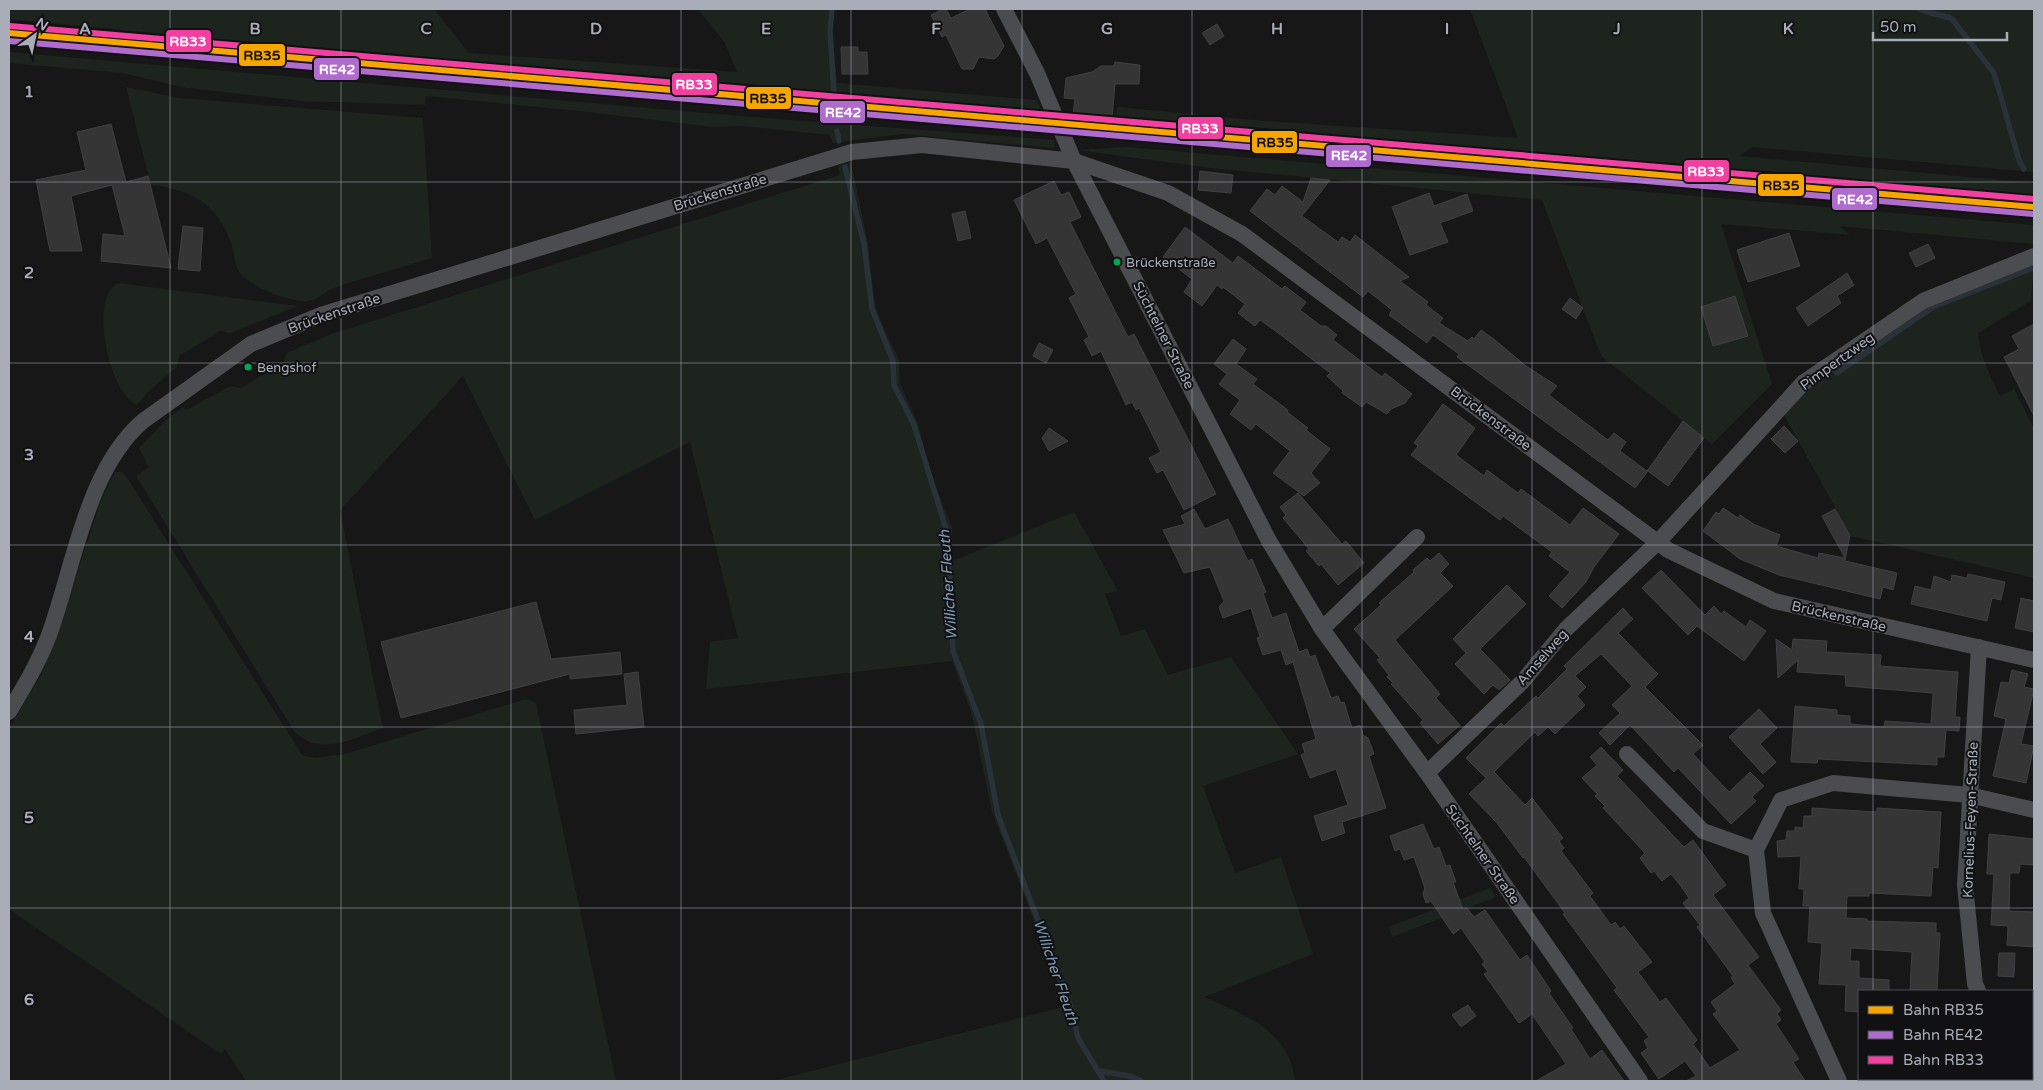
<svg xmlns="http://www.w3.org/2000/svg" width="2043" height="1090" viewBox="0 0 2043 1090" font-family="'Varela Round',sans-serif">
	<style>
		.green { fill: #1d241e }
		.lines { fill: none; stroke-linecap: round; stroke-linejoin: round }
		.stream { stroke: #2a3239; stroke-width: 5.5 }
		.building { fill: #353536; stroke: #3f4043 }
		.minor { stroke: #4b4c50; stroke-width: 16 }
		.rail-1-casing { stroke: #111113; stroke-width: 10 }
		.rail-2-casing { stroke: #111113; stroke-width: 10 }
		.rail-3-casing { stroke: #111113; stroke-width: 10 }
		.rail-1 { stroke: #f7a600; stroke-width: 6 }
		.rail-2 { stroke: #b06ccc; stroke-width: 6 }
		.rail-3 { stroke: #f240a1; stroke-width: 6 }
		.grid { fill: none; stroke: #a8adb8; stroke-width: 1; stroke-opacity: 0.55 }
		.bus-dot { fill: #00a651; stroke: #111113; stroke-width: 2 }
		.labels { text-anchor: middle; stroke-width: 4; stroke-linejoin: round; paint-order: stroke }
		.bus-label { font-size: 13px; fill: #a8adb8; stroke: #111113; text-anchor: start }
		.street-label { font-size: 14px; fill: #a8adb8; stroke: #111113 }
		.water-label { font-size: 15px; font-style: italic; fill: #7f9bb3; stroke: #111113 }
		.grid-label { font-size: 16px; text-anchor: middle; font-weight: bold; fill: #a8adb8; stroke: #111113; stroke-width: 4; stroke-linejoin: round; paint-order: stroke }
		.line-badge { stroke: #111113; stroke-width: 2 }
		.badge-label { font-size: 14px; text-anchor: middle; font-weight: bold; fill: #fff }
		.pale-badge-label { font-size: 14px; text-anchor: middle; font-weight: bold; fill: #111 }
	</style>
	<rect width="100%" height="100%" fill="#171717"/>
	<!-- green -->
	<path class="green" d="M9 9H434L469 53 737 72 725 43 698 9H834L832 28 837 83 1037 100 1044 116 519 69 9 19Z
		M1470 9H2034V172L1753 147 1739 156 2034 183V199L1116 117 1117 107 1265 121 1518 138Z
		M9 52 740 116 1054 140V148L902 134 833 143 830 135 741 126 712 127 579 111 426 96 425 105 303 101 187 88 122 73 9 63Z
		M126 87 179 98 423 118 432 258C400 268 366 277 334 288 326 291 316 301 307 301 288 302 246 286 237 268 234 261 234 251 231 243 218 204 190 189 151 185Z
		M1127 147 2034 225V244L1839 226 1850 235 1721 224 1772 384 1712 444 1601 356 1542 200 1211 168 1077 150Z
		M851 162 868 244 874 299 879 317 899 360 900 384 918 423 932 478 952 527V561L1074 512 1118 591 1105 594 1121 636 1145 629 1168 675 1231 657 1298 754 1203 786 1235 873 1281 857 1313 954 1205 997C1245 1016 1290 1030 1295 1081H772L1067 1006 992 812 972 715 952 661 706 689 710 642 738 638 690 442 535 520 463 376 340 510 383 728C353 738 321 758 294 731L136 476 149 467 139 448 165 421 183 407 186 410 231 386 241 388 283 363 287 353 331 334 840 175 838 166Z
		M2034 262 2031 301 1978 333C1980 356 1990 376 2000 396L2014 389 2034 428V578L1851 536 1784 415 1810 386 1930 304Z
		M118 283 298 306 230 333 220 331 179 356 177 367 148 392 137 405C109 394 88 297 118 283Z
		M115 472H122L128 479 302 755 315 758 345 754 526 699 536 703 616 1081H246L225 1049 221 1054 9 909V729L41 675 55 642 100 502Z
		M1490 888 1496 897 1392 937 1388 927Z"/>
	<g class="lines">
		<!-- stream -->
		<path class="stream" d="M832 9 830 31 834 92
			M1919 9C1930 14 1941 14 1952 19L1994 73 2019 160 2024 169
			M837 131 839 141
			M845 167 864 244 872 309 893 361 894 385 914 425 947 532 953 651 981 724 998 815 1071 1007 1078 1038 1104 1081
			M1837 373 1933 307 2033 268
			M1098 1071 1130 1076 1141 1081"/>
	</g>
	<!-- building -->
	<path class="building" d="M943 9H946L951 18 970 9H985L1004 46 998 56 994 59 979 57 973 69H962L946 35 942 37 931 15Z
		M1217 24 1224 36 1210 45 1202 33Z
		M841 47H858V52H867L868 74H842Z
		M1115 62 1140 65 1139 84H1115L1112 118 1073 114 1075 99 1064 98 1066 78 1092 72 1101 66H1114Z
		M111 124 126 182 148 176 171 268 101 261 103 234 125 236 112 185 71 196 82 251H50L36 180 86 170 77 132Z
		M1200 171 1233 175 1231 193 1198 190Z
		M1311 178 1330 180 1302 216 1338 242 1342 237 1350 242 1355 235 1409 277 1400 281 1428 302 1426 305 1443 318 1439 323 1468 341 1472 337 1474 339 1481 330 1495 340 1526 366 1557 386 1549 395 1608 440 1614 433 1626 442 1620 451 1647 471 1683 421 1704 438 1668 486 1648 471 1635 488 1457 357 1459 354 1433 335 1427 343 1389 315 1392 310 1368 291 1363 297 1250 211 1267 189 1275 195 1282 186 1303 202Z
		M1054 181 1061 195 1069 192 1081 217 1070 222 1128 337 1134 334 1216 494 1184 510 1163 470 1157 473 1149 458 1161 452 1139 408 1136 410 1132 402 1126 405 1101 351 1092 356 1084 340 1089 337 1069 298 1076 294 1047 238 1036 244 1014 200Z
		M1429 193 1434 206 1467 194 1473 211 1440 223 1448 242 1410 255 1392 207Z
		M965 211 971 238 958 241 952 214Z
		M183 226 203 228 200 271 178 269Z
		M1185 227 1233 263 1238 256 1282 289 1285 286 1306 302 1300 310 1321 326H1326L1337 335 1333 340 1382 377 1385 373 1412 394 1405 403 1391 409 1387 414 1366 402 1362 407 1342 393 1343 391 1327 376 1330 373 1277 332 1260 320 1255 326 1238 313 1245 304 1223 287 1222 289 1217 285 1202 306 1184 292 1192 279 1163 257Z
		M1789 233 1800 266 1748 282 1737 250Z
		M1928 244 1935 258 1916 267 1909 253Z
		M1847 273 1854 285 1837 296 1841 303 1808 326 1796 308Z
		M1735 296 1748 336 1713 346 1701 307Z
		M1570 298 1583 308 1576 319 1562 309Z
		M2034 324V416L2004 357 2019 349 2012 336Z
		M1233 339 1246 349 1236 364 1257 379 1253 384 1288 410 1287 412 1308 428 1306 430 1330 449 1311 473 1320 483 1304 496 1273 473 1290 451 1256 424 1251 430 1230 414 1240 400 1219 384 1227 374 1214 364Z
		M1039 343 1053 350 1046 363 1033 356Z
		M1443 404 1475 428 1456 455 1484 476 1487 470 1518 493 1521 489 1570 525 1583 508 1619 534 1594 567 1586 582 1562 608 1549 596 1570 572 1549 556 1552 552 1503 516 1500 520 1411 455 1418 446 1414 443Z
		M1784 426 1798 441 1785 453 1771 439Z
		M1049 428 1068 441 1049 451 1042 438Z
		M1298 493 1342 544 1346 541 1364 563 1338 585 1321 564 1319 566 1312 558 1306 551 1309 549 1283 518 1286 515 1280 507Z
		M1723 508 1738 518 1740 515 1755 525 1780 535 1776 546 1818 558 1819 553 1845 558 1822 516 1835 509 1850 535 1845 561 1897 573 1893 590 1883 587 1880 599 1779 575 1740 559 1703 531 1716 512 1719 514Z
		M1194 509 1205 529 1228 519 1248 561 1252 559 1266 592 1263 593 1272 618 1286 613 1299 652 1307 649 1310 657 1315 655 1331 698 1338 696 1341 703 1344 702 1352 728 1360 725 1363 735 1368 738 1374 754 1369 756 1386 808 1342 822 1345 833 1322 841 1314 816 1348 805 1336 769 1310 778 1301 755 1305 753 1302 744 1316 739 1293 662 1286 665 1281 650 1263 655 1257 638 1260 637 1251 608 1223 618 1219 607 1224 601 1210 567 1184 573 1163 530 1185 524 1181 516Z
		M1439 553 1449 564 1440 573 1453 586 1395 640 1440 694 1436 698 1460 725 1438 744 1420 723 1423 720 1391 684 1393 683 1387 677 1389 675 1377 660 1380 658 1354 629 1381 605 1379 603 1414 572 1413 570 1427 558 1430 561Z
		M1661 570 1705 615 1714 606 1721 614 1724 611 1746 627 1750 620 1766 631 1744 661 1697 626 1688 635 1642 588Z
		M1968 574 2005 582 2001 600 1992 598 1987 621 1911 604 1915 586 1931 590 1934 576 1951 582 1952 575 1967 578Z
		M1507 585 1526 604 1480 649 1510 680 1499 690 1493 685 1484 694 1455 664 1466 653 1453 639Z
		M2021 598 2034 601V632L2015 628Z
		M536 602 551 659 620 652 622 674 570 679V674L401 718 381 642Z
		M1623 608 1633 619 1618 633 1658 674 1645 687 1703 745 1693 754 1729 792 1750 772 1764 786 1752 797 1756 801 1731 824 1678 768 1674 772 1630 725 1610 745 1599 733 1620 713 1612 705 1632 686 1601 654 1575 676 1586 687 1577 696 1585 705 1555 734 1548 727 1538 736 1535 732 1494 772 1525 805 1532 798 1563 838 1559 841 1564 848 1561 851 1593 893 1590 896 1611 925 1615 922 1620 929 1624 926 1652 962 1638 972 1660 1002 1666 998 1697 1040 1693 1044 1710 1068 1740 1050 1713 1014 1717 1011 1711 1002 1735 984 1731 977 1733 976 1697 927 1700 925 1683 903 1689 898 1680 885 1671 874 1662 881 1654 871 1651 873 1640 858 1645 853 1603 808 1605 806 1595 796 1597 794 1582 778 1597 765 1590 757 1601 747 1623 770 1617 776 1684 847 1693 840 1726 885 1713 895 1759 957 1748 965 1781 1010 1777 1014 1781 1020 1776 1024 1799 1059 1793 1062 1805 1081H1686L1696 1076 1685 1061 1659 1079 1641 1053 1648 1048 1644 1041 1649 1037 1614 990 1617 988 1563 914 1565 913 1524 857 1523 858 1497 823 1469 794 1486 778 1466 758 1501 723 1504 726 1536 696 1538 698 1567 669 1564 666Z
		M1776 639 1792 650 1793 639 1827 641 1826 652 1881 655 1880 666 1958 672 1955 717H1960L1959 731 1946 730 1944 757H1937V765L1818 759 1817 763 1791 762 1795 706 1837 710V715L1850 716V724L1884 727 1885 721 1931 724 1933 693 1846 686 1845 675 1797 672 1798 660 1778 678Z
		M2012 670 2028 674 2024 687 2034 689 2021 744 2034 746 2026 783 1993 776 2006 719 1994 716 2001 682 2009 683Z
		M638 672 644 727 576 734 574 710 627 705 624 674Z
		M1759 709 1777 728 1760 744 1776 762 1763 774 1729 737Z
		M1812 808 1877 812V808L1941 812 1938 868 1933 867 1931 896 1869 893V896H1847L1846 918 1867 919V921L1936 923V933H1940L1937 991 1910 990 1912 952 1851 948 1850 961H1859V978L1889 980V991H1859V1012L1845 1011 1846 985 1819 984 1822 943 1808 942 1810 906H1803L1804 889H1799L1801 856 1778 857 1777 841 1786 840 1787 831H1795V827L1803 828 1804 816H1812Z
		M1423 824 1434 849 1439 847 1446 866 1450 865 1456 882H1453L1463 910 1467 908 1474 917 1485 910 1520 960 1527 955 1551 991 1549 993 1573 1028 1571 1029 1590 1059 1602 1050 1624 1081H1536L1566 1064 1532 1014 1519 1023 1484 974 1488 972 1482 964 1485 962 1461 928 1453 934 1431 901 1426 903 1423 894 1425 888 1414 857 1404 860 1400 849 1395 851 1390 836Z
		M1989 834 2034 839V865L2020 864 2019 873H2010L2009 911 2034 912V947L2007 945 2008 926 1991 925 1994 874H1987Z
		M1999 953H2015L2014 977 1998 976Z
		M1468 1005 1476 1016 1461 1027 1452 1015Z"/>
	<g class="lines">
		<!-- minor -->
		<path class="minor" d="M1004 9 1037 73 1074 161 1269 541 1322 629 1427 773 1640 1081
			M1322 629 1417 537
			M9 712C24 687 39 662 49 635 74 567 86 470 143 421L251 344 321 315 852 152 922 145 1074 161 1168 193 1242 234 1668 550 1774 601 2034 660
			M1627 754 1703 831 1756 850
			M1427 773 1523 681 1566 629 1658 542 1804 382 1923 301 2034 256
			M1978 991 1975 984 1965 885 1979 647
			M2018 1079 2019 1081
			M1839 1081 1763 913 1756 850 1781 800 1833 783 1969 795 2034 810"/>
		<!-- rail-1 casing -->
		<g class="rail-1-casing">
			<path id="rail-1" d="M9 33 2034 207"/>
		</g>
		<!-- rail-2 casing -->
		<g class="rail-2-casing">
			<path id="rail-2" d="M9 41 2033 214"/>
		</g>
		<!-- rail-3 casing -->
		<g class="rail-3-casing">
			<path id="rail-3" d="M10 26 2034 199"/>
		</g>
		<!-- rail-1 -->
		<use href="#rail-1" class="rail-1"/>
		<!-- rail-2 -->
		<use href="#rail-2" class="rail-2"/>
		<!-- rail-3 -->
		<use href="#rail-3" class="rail-3"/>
	</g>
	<!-- grid -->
	<path class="grid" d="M170 9V1081M341 9V1081M511 9V1081M681 9V1081M851 9V1081M1022 9V1081M1192 9V1081M1362 9V1081M1532 9V1081M1702 9V1081M1873 9V991M9 182H2034M9 363H2034M9 545H2034M9 727H2034M9 908H2034M1873 1079V1081"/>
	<!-- markers -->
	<g class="bus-dot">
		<circle cx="1117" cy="262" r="4.5"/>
		<circle cx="248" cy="367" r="4.5"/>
	</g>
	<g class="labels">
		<!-- bus labels -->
		<g class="bus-label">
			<text x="1126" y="267">Brückenstraße</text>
			<text x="257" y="372">Bengshof</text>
		</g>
		<!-- street labels -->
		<g class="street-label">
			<text transform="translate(720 192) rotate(-17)" y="5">Brückenstraße</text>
			<text transform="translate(334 313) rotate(-19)" y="5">Brückenstraße</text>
			<text transform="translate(1164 335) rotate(63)" y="5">Süchtelner Straße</text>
			<text transform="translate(1837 361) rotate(-36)" y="5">Pimpertzweg</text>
			<text transform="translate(1491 418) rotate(37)" y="5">Brückenstraße</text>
			<text transform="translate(1839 616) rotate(13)" y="5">Brückenstraße</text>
			<text transform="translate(1542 657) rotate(-49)" y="5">Amselweg</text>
			<text transform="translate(1970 820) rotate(-88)" y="5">Kornelius-Feyen-Straße</text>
			<text transform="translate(1483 854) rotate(55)" y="5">Süchtelner Straße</text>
		</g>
		<!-- water labels -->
		<g class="water-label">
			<text transform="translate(948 585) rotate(-94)" y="5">Willicher Fleuth</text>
			<text transform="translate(1056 972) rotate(71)" y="5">Willicher Fleuth</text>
		</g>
	</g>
	<g class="grid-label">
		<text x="85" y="34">A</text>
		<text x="255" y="34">B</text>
		<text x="426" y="34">C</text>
		<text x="596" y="34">D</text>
		<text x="766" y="34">E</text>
		<text x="936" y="34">F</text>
		<text x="1107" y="34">G</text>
		<text x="1277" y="34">H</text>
		<text x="1447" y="34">I</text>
		<text x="1617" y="34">J</text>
		<text x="1788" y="34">K</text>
		<text x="29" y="97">1</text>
		<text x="29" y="278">2</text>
		<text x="29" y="460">3</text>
		<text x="29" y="642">4</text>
		<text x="29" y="823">5</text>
		<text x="29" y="1005">6</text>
	</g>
	<g class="line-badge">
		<rect x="165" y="29" width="47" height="24" rx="5" fill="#f240a1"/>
		<rect x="238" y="43" width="48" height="24" rx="5" fill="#f7a600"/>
		<rect x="313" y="57" width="47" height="24" rx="5" fill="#b06ccc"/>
		<rect x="671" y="72" width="47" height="24" rx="5" fill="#f240a1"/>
		<rect x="745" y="86" width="47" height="24" rx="5" fill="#f7a600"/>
		<rect x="819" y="100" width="47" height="24" rx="5" fill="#b06ccc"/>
		<rect x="1177" y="116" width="47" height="24" rx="5" fill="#f240a1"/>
		<rect x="1251" y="130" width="47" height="24" rx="5" fill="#f7a600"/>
		<rect x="1325" y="144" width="47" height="24" rx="5" fill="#b06ccc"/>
		<rect x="1683" y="159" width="47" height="24" rx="5" fill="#f240a1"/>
		<rect x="1757" y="173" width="48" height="24" rx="5" fill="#f7a600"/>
		<rect x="1831" y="187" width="47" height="24" rx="5" fill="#b06ccc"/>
	</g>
	<g class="badge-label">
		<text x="188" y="46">RB33</text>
		<text x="337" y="74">RE42</text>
		<text x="694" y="89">RB33</text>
		<text x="843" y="117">RE42</text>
		<text x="1200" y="133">RB33</text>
		<text x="1349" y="160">RE42</text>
		<text x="1706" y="176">RB33</text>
		<text x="1855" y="204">RE42</text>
	</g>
	<g class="pale-badge-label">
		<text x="262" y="60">RB35</text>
		<text x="768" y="103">RB35</text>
		<text x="1275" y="147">RB35</text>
		<text x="1781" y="190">RB35</text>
	</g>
	<!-- border -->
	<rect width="2043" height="1090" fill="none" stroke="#a8adb8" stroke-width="20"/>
	<!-- legend -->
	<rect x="1858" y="990" width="175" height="90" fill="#111113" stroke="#4d4f55"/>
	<rect x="1868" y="1006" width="25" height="8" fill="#f7a600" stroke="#4d4f55"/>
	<text x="1903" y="1015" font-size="15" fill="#a8adb8">Bahn RB35</text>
	<rect x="1868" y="1031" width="25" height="8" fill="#b06ccc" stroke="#4d4f55"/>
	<text x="1903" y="1040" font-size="15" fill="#a8adb8">Bahn RE42</text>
	<rect x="1868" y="1056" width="25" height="8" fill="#f240a1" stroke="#4d4f55"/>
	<text x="1903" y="1065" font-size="15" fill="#a8adb8">Bahn RB33</text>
	<!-- north arrow -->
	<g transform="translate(35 35) rotate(33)" stroke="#111113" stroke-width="4" paint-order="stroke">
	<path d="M0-4L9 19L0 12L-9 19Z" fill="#a8adb8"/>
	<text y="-8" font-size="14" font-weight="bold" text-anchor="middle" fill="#a8adb8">N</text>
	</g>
	<!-- scale -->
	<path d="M1873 32v8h134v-8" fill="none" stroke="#a8adb8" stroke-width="2.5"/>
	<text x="1880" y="32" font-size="15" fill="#a8adb8" stroke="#111113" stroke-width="4" paint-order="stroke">50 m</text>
</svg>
